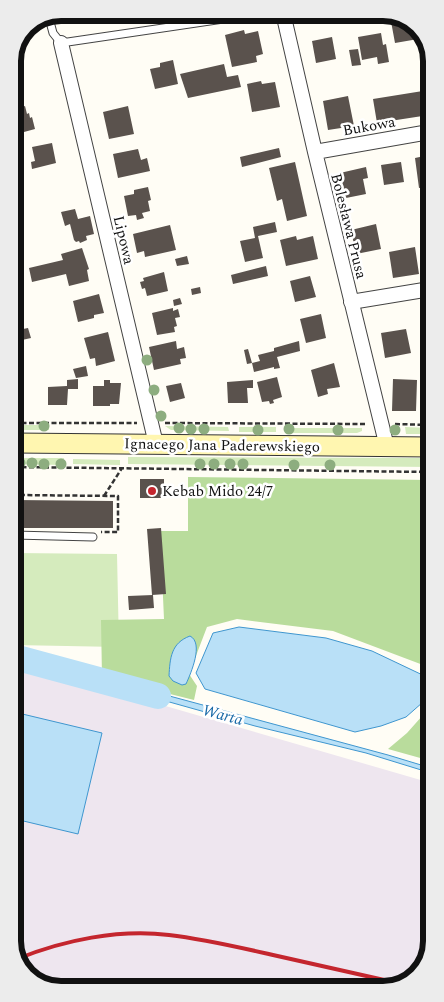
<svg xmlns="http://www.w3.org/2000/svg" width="444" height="1002" viewBox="0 0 444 1002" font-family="Spectral,serif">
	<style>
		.industrial { fill: #eee6ef }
		.green { fill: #d5ebbd }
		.forest { fill: #b9dc9c }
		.water { fill: #b9e0f7; stroke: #3f96cf }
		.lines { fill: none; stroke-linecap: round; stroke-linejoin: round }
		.river { stroke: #b9e0f7; stroke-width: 26 }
		.building { fill: #5a524d }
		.service-casing { stroke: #444; stroke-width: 9 }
		.minor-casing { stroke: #444; stroke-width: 16 }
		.secondary-casing { stroke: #333; stroke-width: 21 }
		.path { stroke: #333; stroke-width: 2.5; stroke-dasharray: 5 2.5; stroke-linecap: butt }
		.service { stroke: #fff; stroke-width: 7 }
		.minor { stroke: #fff; stroke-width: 14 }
		.secondary { stroke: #fff6b0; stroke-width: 19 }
		.rail { stroke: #c4262e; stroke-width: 4 }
		.tree { fill: #8dad7f }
		.poi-dot { fill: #c4262e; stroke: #fff; stroke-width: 2 }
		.labels { text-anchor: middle; stroke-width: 5; stroke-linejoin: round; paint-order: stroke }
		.street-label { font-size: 15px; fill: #111; stroke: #fff }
		.poi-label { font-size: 15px; fill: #111; stroke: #fff; text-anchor: start }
		.water-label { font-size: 16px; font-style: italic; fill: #1768a6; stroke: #fff }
		.rim { fill: none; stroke: #111; stroke-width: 6 }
	</style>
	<rect width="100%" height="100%" fill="#fffdf5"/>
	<!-- industrial -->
	<path class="industrial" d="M14 662 431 783V941L423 968 399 987 58 989 31 979 15 957Z"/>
	<!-- green -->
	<path class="green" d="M14 425H49V430H14Z
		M165 426 228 427 229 431 171 430Z
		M239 427H276V432H239Z
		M405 427 430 428V434H406Z
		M285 428H362V431L357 433H285Z
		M128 457 430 458V467L128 464Z
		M14 458H64V465L14 464Z
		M73 459 120 460V465L73 464Z
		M14 553 117 554 119 647 14 645Z"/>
	<!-- forest -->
	<path class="forest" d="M188 477 430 480 431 668 333 631 237 619 207 627 189 674 197 686 194 700 102 677 101 620 164 619 160 531H188Z
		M431 706V761L388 749 407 733Z"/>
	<!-- water -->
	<path class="water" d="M239 627 326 638 372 651 431 679V695L406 717 381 726 355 732 205 689 196 673 213 633Z
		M190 636C204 643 191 673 186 684L182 685 173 681 169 676C170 658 171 643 190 636Z
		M14 655 115 683 114 686 51 668 28 664 14 659Z
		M125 684 388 755 431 768V773L366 753 255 726 123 689Z
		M14 712 102 733 78 834 15 819Z"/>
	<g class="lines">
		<!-- river -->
		<path class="river" d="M14 657 158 696"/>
	</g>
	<!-- building -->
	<path class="building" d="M393 15 413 23 424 38 395 43 390 16Z
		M244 30 245 34 258 31 263 54 256 56 257 62 232 67 225 35Z
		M381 33 383 45 386 44 389 62 378 64 377 57 362 60 358 37Z
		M332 37 336 59 316 63 312 41Z
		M358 49 361 65 352 66 349 50Z
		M173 60 178 84 155 89 150 69 160 67V63Z
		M13 64 16 74 20 76 22 87 13 89Z
		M224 64 227 77 238 75 241 87 188 98 180 74Z
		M261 81 262 84 275 82 280 107 252 112 247 84Z
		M429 90V115L377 123 373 99Z
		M348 96 354 126 328 130 323 101Z
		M25 106 27 114 29 113 30 118 32 117 35 129 13 135V110Z
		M128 106 134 134 109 139 103 112Z
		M52 143 56 163 32 169 31 162 35 161 32 147Z
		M279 148 281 157 242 167 240 157Z
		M138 149 141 160 147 158 150 171 118 178 113 154Z
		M429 155V187L419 188 415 158Z
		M295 162 307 216 287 221 282 199 277 201 269 168Z
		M401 162 404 182 384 185 381 165Z
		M366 167 368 178 363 179 366 194 346 198 340 173Z
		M148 187 151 200 148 201 150 211 142 213 144 218 137 220 136 215 128 216 124 196 134 194V190Z
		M75 209 78 219 90 216 94 234 86 236 87 240 80 243 79 241 76 242 74 240 70 224 65 226 61 212Z
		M275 222 277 232 258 236 263 258 245 262 240 241 255 238 253 227Z
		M376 224 381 249 356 254 351 230Z
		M170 225 176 250 145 257 144 251 137 253 133 234Z
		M296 236 297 240 313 236 318 259 286 266 280 240Z
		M415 247 419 274 393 278 389 252Z
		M82 248 89 269 87 270 89 281 69 286 66 274 32 282 29 268 63 260 61 254Z
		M187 256 189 264 177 266 175 259Z
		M266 266 268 276 233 284 231 275Z
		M164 272 168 291 147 296 145 288 142 289 140 282 144 281 143 278Z
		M310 276 316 297 295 302 290 281Z
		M200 287 201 293 192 295 191 289Z
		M99 294 104 313 94 315V318L78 322 73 301Z
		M180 298 182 304 174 306 173 300Z
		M430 306V325L425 326 421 308Z
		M173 308V311L178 309 180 317 175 318 177 326 174 327 175 332 157 335 152 313Z
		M321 314 326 338 306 343 300 319Z
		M28 328 31 338 13 342V331Z
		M406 329 411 353 385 358 381 333Z
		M108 332 115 361 96 366 95 358 90 359 84 338Z
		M176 341 177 349 184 347 186 358 180 359 181 364 154 370 149 347Z
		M299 341 300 351 277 357 280 368 274 369V367L254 372 252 363 260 361 258 355 274 351V348Z
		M248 349 252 363 247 364 244 350Z
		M334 363 340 387 327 389 328 394 318 397 311 370Z
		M86 366 88 376 76 378 73 369Z
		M277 377 282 397 273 400 274 403 270 404 269 401 262 402 257 382Z
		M78 379V389H68L67 405H48V387L67 386V380Z
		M393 379 417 380 416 411H392Z
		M104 380H110V383H121L119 404H110V406H93V386H104Z
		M253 380V388H247L248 403H228L227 382Z
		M181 383 185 398 170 402 166 386Z
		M140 479H164V498H140Z
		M15 500 113 501V528H16Z
		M161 528 166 594 152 595 147 529Z
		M153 595 154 608 129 610 128 596Z"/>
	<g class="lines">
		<!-- service casing -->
		<g class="service-casing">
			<path id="service" d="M49 18 53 33 61 43 265 13
				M14 535 93 537"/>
		</g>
		<!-- minor casing -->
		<g class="minor-casing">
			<path id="minor" d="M283 13 315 152 387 447
				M61 43 156 444
				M315 152 429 132
				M351 302 430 289"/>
		</g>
		<!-- secondary casing -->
		<g class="secondary-casing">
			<path id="secondary" d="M14 443 430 447"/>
		</g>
		<!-- path -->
		<path class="path" d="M14 423H137
			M165 423 367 424
			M395 424 430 425
			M14 467 430 472
			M14 492 16 495 118 496V532H101
			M104 496 122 468"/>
		<!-- service -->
		<use href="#service" class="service"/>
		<!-- minor -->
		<use href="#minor" class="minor"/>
		<!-- secondary -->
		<use href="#secondary" class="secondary"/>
		<!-- rail -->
		<path class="rail" d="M17 959C64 940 118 929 169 935 204 939 238 947 273 955 316 965 359 974 402 984"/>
	</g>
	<!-- trees -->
	<g class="tree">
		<circle cx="147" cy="360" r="5.5"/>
		<circle cx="154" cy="390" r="5.5"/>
		<circle cx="161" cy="416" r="5.5"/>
		<circle cx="44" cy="426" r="5.5"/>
		<circle cx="179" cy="428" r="5.5"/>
		<circle cx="191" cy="429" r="5.5"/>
		<circle cx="204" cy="429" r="5.5"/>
		<circle cx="289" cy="429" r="5.5"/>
		<circle cx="258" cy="430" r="5.5"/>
		<circle cx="338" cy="430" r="5.5"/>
		<circle cx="395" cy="430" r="5.5"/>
		<circle cx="20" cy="463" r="5.5"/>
		<circle cx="32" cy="463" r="5.5"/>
		<circle cx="44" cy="464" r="5.5"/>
		<circle cx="61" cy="464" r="5.5"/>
		<circle cx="200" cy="464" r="5.5"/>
		<circle cx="214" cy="464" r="5.5"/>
		<circle cx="230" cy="464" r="5.5"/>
		<circle cx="243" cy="464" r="5.5"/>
		<circle cx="294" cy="465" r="5.5"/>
		<circle cx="330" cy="465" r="5.5"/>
	</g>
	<!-- markers -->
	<circle class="poi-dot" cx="152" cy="491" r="5"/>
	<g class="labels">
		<!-- street labels -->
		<g class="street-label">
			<text transform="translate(369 126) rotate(-10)" y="5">Bukowa</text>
			<text transform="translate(349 226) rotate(76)" y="5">Bolesława Prusa</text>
			<text transform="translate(124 240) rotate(77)" y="5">Lipowa</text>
			<text transform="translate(222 445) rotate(1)" y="5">Ignacego Jana Paderewskiego</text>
		</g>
		<!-- poi labels -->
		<g class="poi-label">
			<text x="162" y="496">Kebab Mido 24/7</text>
		</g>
		<!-- water labels -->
		<g class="water-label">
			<text transform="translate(223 714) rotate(15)" y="6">Warta</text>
		</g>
	</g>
	<!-- crop -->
	<path d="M0 0H444V1002H0ZM61 21H383A40 40 0 0 1 423 61V941A40 40 0 0 1 383 981H61A40 40 0 0 1 21 941V61A40 40 0 0 1 61 21Z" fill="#ececec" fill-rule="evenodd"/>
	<path class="rim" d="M61 21H383A40 40 0 0 1 423 61V941A40 40 0 0 1 383 981H61A40 40 0 0 1 21 941V61A40 40 0 0 1 61 21Z"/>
</svg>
